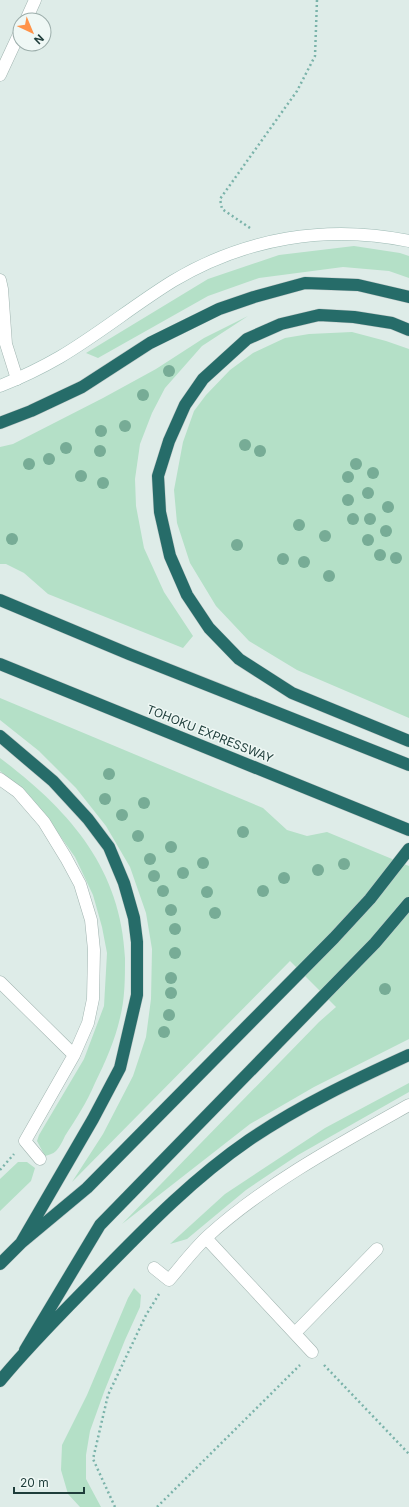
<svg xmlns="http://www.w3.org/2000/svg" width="409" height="1507" viewBox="0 0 409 1507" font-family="Inter,sans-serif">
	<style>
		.green { fill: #b4e0c7 }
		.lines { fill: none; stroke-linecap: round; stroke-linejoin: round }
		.lane-casing { stroke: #a1b4b0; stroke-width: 13 }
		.street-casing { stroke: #a1b4b0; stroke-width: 13 }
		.secondary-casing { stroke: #9cb9b3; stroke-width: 13 }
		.highway-casing { stroke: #c0c9c8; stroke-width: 13 }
		.path { stroke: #7bb3aa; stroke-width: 2.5; stroke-dasharray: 2 3; stroke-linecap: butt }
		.lane { stroke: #fff; stroke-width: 12 }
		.street { stroke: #fff; stroke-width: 12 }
		.secondary { stroke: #fff; stroke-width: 12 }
		.highway { stroke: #266c69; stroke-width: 12 }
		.tree { fill: #77ac96 }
		.labels { text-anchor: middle; stroke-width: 3; stroke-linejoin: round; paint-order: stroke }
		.street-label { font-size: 12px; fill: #1e3d3a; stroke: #eff8f5 }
	</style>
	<rect width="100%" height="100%" fill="#deece8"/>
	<!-- green -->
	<path class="green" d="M354 246 400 253 409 256V278L389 271 343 267 259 278 208 296 98 358 86 353 208 279 279 255Z
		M248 316 202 346 165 388 152 413 140 444 135 479 136 506 144 548 164 592 193 636 183 648 48 594 24 573 6 564H0V447L13 444 103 398 156 369 204 338Z
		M352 332 386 341 409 349V718L297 670 249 641 216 606 190 563 177 523 174 490 183 442 194 411 206 395 230 370 253 353 285 338 309 334Z
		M0 698 263 808 287 830 307 836 327 832 409 866V1039L314 1087 250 1124 122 1224 319 1022 336 1007 290 961 72 1182 103 1134 133 1076 146 1037 151 999 152 949 146 913 130 867 106 826 76 788 39 751 0 720Z
		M0 758C69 810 121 868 125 958 125 978 125 999 120 1018 115 1040 105 1063 95 1083 87 1102 76 1119 65 1136 63 1140 60 1147 56 1151 53 1154 48 1155 45 1156L37 1141 39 1135 84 1059 104 1006 107 953 102 927 93 895 75 857 53 826 27 793 0 771Z
		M409 1083V1092L298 1155 246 1190 187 1239 170 1244 225 1194 325 1128Z
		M18 1162H27L35 1168 31 1181 0 1211V1179Z
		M134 1288 141 1295 140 1307 125 1340 104 1392 90 1431 86 1455V1479L101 1507H80L68 1494 61 1470 62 1445 87 1395 128 1298Z"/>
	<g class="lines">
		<!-- lane casing -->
		<g class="lane-casing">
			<path id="lane" d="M0 779 18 792 44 822 66 858 80 884 91 920 94 950 93 999 88 1023 74 1055 25 1141 40 1159
				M0 982 74 1055
				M206 1238 312 1352
				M154 1268 169 1280C182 1265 194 1249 208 1236 265 1184 341 1143 409 1105
				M295 1333 377 1249"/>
		</g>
		<!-- street casing -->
		<g class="street-casing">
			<path id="street" d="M26 20 35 0
				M0 75 20 32
				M0 280 2 289 6 344 17 379"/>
		</g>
		<!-- secondary casing -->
		<g class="secondary-casing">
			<path id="secondary" d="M0 386C20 378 41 368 60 357 99 334 134 305 173 281 245 238 327 224 409 241"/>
		</g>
		<!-- highway casing -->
		<g class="highway-casing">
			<path id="highway" d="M409 330 392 323 354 317 319 315 281 324 247 339 203 379 185 405 169 441 158 476 160 512 170 556 187 595 209 628 239 659 292 693 409 741
				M0 423 31 411 82 387 150 343 219 309 254 297 305 283 358 285 409 297
				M0 600 129 654 409 765
				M0 664 409 830
				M0 736 53 781 88 819 109 847 124 883 134 918 137 942V995L120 1068 93 1119 21 1243
				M0 1264 21 1243 87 1188 334 938 370 899 409 849
				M25 1350 100 1225 375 943 409 903
				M0 1381C32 1342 68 1307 103 1271 149 1224 195 1177 249 1140 299 1106 354 1080 409 1055"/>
		</g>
		<!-- path -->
		<path class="path" d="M250 228 222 209 220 199 297 91 315 56 317 0
			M0 1170 14 1154
			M324 1365 409 1454
			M115 1507 93 1459 108 1395 146 1315 159 1294
			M157 1507 300 1365"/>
		<!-- lane -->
		<use href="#lane" class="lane"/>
		<!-- street -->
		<use href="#street" class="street"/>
		<!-- secondary -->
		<use href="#secondary" class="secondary"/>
		<!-- highway -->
		<use href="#highway" class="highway"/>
	</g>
	<!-- trees -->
	<g class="tree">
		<circle cx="169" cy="371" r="6"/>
		<circle cx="143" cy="395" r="6"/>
		<circle cx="125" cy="426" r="6"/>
		<circle cx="101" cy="431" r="6"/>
		<circle cx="245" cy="445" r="6"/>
		<circle cx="66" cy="448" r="6"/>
		<circle cx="100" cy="451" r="6"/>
		<circle cx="260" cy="451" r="6"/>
		<circle cx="49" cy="459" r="6"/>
		<circle cx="29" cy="464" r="6"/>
		<circle cx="356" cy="464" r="6"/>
		<circle cx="373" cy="473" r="6"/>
		<circle cx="81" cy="476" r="6"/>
		<circle cx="348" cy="477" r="6"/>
		<circle cx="103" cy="483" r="6"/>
		<circle cx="368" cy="493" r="6"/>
		<circle cx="348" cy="500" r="6"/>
		<circle cx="388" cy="507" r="6"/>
		<circle cx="353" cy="519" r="6"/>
		<circle cx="370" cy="519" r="6"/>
		<circle cx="299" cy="525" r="6"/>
		<circle cx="386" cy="531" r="6"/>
		<circle cx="325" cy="536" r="6"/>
		<circle cx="12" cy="539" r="6"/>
		<circle cx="368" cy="540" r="6"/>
		<circle cx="237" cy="545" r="6"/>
		<circle cx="380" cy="555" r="6"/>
		<circle cx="396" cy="558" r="6"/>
		<circle cx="283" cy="559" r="6"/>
		<circle cx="304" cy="562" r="6"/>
		<circle cx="329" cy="576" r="6"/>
		<circle cx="109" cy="774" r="6"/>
		<circle cx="105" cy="799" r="6"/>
		<circle cx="144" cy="803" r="6"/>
		<circle cx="122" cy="815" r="6"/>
		<circle cx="243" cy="832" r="6"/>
		<circle cx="138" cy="836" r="6"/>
		<circle cx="171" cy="847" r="6"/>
		<circle cx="150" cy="859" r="6"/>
		<circle cx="203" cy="863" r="6"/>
		<circle cx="344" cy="864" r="6"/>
		<circle cx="318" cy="870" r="6"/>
		<circle cx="183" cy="873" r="6"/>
		<circle cx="154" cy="876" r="6"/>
		<circle cx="284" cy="878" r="6"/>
		<circle cx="163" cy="891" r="6"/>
		<circle cx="263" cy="891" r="6"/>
		<circle cx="207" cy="892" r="6"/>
		<circle cx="171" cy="910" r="6"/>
		<circle cx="215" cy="913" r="6"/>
		<circle cx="175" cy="929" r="6"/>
		<circle cx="175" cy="953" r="6"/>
		<circle cx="171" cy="978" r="6"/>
		<circle cx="385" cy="989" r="6"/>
		<circle cx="171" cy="993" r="6"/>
		<circle cx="169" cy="1015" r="6"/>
		<circle cx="164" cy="1032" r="6"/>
	</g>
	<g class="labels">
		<!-- street labels -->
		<g class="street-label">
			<text transform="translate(210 734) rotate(22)" y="4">TOHOKU EXPRESSWAY</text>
		</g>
	</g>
	<!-- north arrow -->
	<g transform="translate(32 32) rotate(136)"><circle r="19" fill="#eff8f5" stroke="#9badaa"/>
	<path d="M0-3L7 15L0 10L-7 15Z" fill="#ff9349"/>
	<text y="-6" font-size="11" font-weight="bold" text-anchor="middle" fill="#1e3d3a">N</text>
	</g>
	<!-- scale -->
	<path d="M14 1487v6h70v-6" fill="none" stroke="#1e3d3a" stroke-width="2"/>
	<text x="20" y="1487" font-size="12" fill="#1e3d3a" stroke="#eff8f5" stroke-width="3" paint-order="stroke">20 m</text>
</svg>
